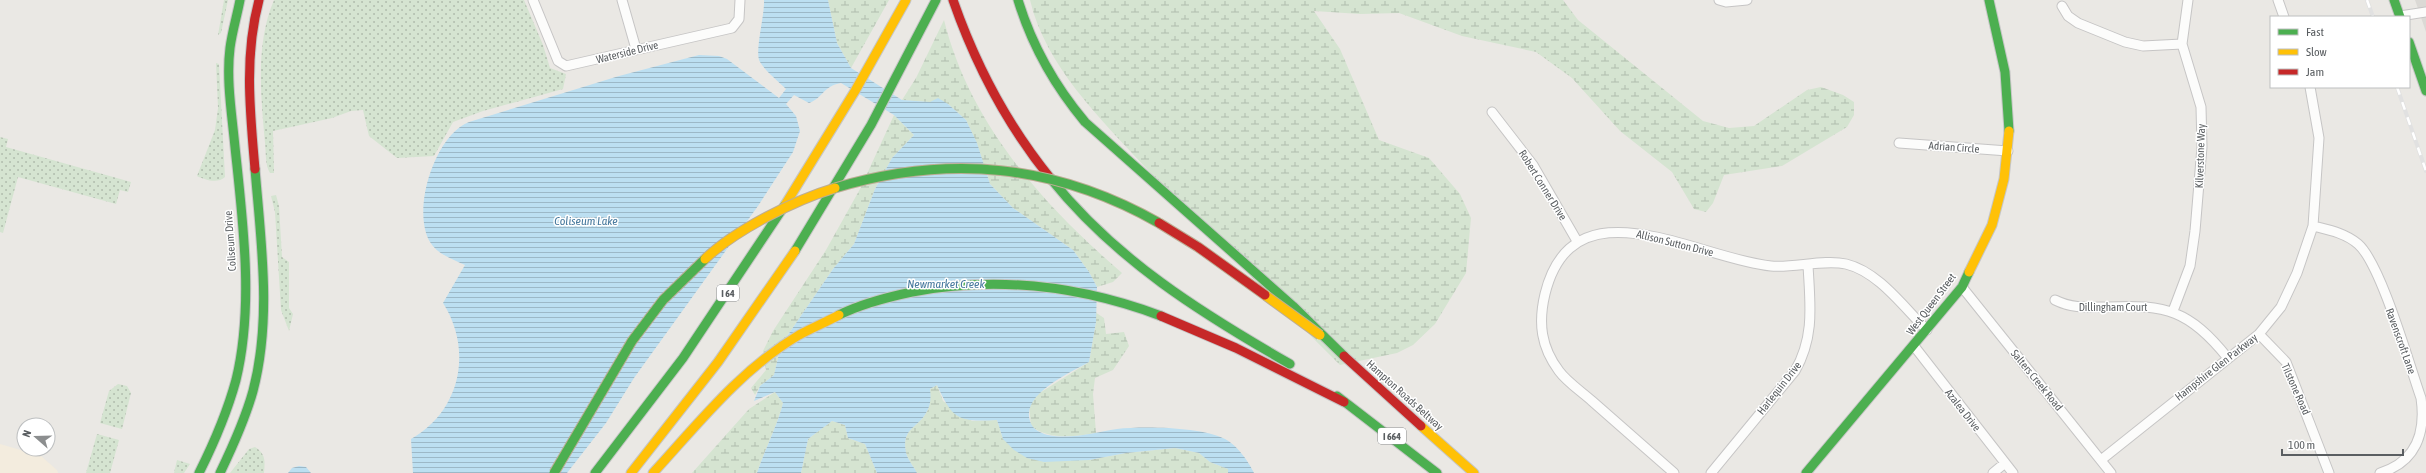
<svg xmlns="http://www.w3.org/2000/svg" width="2426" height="473" viewBox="0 0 2426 473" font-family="'Asap Condensed',sans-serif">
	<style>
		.commercial { fill: #f3ecde }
		.industrial { fill: #dbd9d5 }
		.grass { fill: url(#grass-dots) }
		.wetland { fill: url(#wetland-marsh) }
		.water { fill: url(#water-rules) }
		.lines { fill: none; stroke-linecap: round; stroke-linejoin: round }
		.street-casing { stroke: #c6c5c5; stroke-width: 11 }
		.fast-casing { stroke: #c6c6c6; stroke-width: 11 }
		.slow-casing { stroke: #c6c6c6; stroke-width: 11 }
		.jam-casing { stroke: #c6c6c6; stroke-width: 11 }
		.street { stroke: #fcfcfb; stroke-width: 9 }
		.fast { stroke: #4caf50; stroke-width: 9 }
		.slow { stroke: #ffc107; stroke-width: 9 }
		.jam { stroke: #c62828; stroke-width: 9 }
		.rail-casing { stroke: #e1e1e1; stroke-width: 4 }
		.rail { stroke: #fff; stroke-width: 2.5; stroke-dasharray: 8; stroke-linecap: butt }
		.fast-bridge-casing { stroke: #bdad95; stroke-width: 11; stroke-linecap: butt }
		.slow-bridge-casing { stroke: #bdad95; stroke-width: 11; stroke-linecap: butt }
		.jam-bridge-casing { stroke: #bdad95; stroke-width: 11; stroke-linecap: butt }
		.fast-bridge { stroke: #4caf50; stroke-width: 9 }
		.slow-bridge { stroke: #ffc107; stroke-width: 9 }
		.jam-bridge { stroke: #c62828; stroke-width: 9 }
		.labels { text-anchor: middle; stroke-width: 3; stroke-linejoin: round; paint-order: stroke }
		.shield { fill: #fff; stroke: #8c8e90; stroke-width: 1 }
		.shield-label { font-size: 10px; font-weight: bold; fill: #5a5e61 }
		.street-label { font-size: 11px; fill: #5a5e61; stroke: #fff }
		.water-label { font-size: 12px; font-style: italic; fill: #45789d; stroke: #fff }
	</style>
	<defs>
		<pattern id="grass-dots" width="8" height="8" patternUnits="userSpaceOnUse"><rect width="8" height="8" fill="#d5e4d1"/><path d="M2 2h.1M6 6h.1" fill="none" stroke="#b0bcad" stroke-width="1.8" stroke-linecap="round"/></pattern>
		<pattern id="wetland-marsh" width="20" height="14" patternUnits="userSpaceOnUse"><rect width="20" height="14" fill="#d5e4d1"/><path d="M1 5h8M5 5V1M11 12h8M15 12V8" fill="none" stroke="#b0bcad"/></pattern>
		<pattern id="water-rules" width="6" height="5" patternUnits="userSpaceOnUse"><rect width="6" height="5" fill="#bcdff1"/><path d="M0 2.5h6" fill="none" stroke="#9cb8c7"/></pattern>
	</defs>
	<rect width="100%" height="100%" fill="#eae8e4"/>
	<!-- commercial -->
	<path class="commercial" d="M0 444 41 456 57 470 58 473H0Z"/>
	<!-- industrial -->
	<path class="industrial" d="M2415 0H2426V32Z"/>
	<!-- grass -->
	<path class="grass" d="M224 0H228L221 33 218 35Z
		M274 0H524L543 45 550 68 566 74 563 89 483 111 453 122 434 156 397 158 369 136 363 110 351 111 332 118 273 131 274 173H270C265 166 266 152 265 143 261 97 255 44 274 0Z
		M216 63 219 64 225 177C218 184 205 180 197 176L215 130 218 108Z
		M0 137 8 139 6 147 131 182 128 192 120 190 116 204 18 177 3 233 0 232Z
		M276 195 279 206 282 257 289 262V308L293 314 289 331 281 310 275 212 271 196Z
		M118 384 127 386 131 393 122 429 100 423 109 391Z
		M97 434 119 440 110 473H86Z
		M255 447C266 454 265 461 264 473H230L249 449Z
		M177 460 190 464 184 473H174Z"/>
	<!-- wetland -->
	<path class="wetland" d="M828 0H889L851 68 837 43Z
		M1030 0H1563L1578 20 1703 121 1729 128 1754 126 1807 90 1821 87 1843 95 1854 102V115L1847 127 1782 166 1724 175 1713 203 1706 212 1694 209 1672 172 1620 131 1572 78 1536 52 1462 36 1399 13 1360 14 1314 11 1340 49 1379 140 1429 158 1460 194 1471 218 1466 273 1435 324 1413 345 1397 353 1340 365C1275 300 1208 235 1145 167 1100 118 1046 67 1030 0Z
		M944 20C970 124 1043 205 1122 273L1113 282 1097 287 1089 272 1073 250 1013 208 990 184 977 144 966 120 948 104 902 100 916 78Z
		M894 115 914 135 892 158 875 189 854 244 833 269 781 345 774 375 760 386 755 395 751 388 766 370 763 351 773 331 826 250 860 189Z
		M1095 312 1104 318 1106 334 1124 332 1129 346 1113 370 1095 378 1093 394 1096 433C1074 437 1049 440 1031 426L1029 406 1038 394 1089 362 1096 322Z
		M937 385 943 401 972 421 997 420 1003 439 1089 460 1126 453 1175 448 1199 453 1210 462 1228 469V473H917C914 467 908 460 906 453 901 428 918 428 926 413 931 406 930 397 930 389Z
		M775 392 783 403C777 427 765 449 757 473H692L749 409Z
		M832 421 845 425 848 438 865 444 877 473H801L808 439Z"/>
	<!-- water -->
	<path class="water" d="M764 0H828L837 43 851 68 902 100 930 102 938 98 948 104 966 120 977 143 990 184 1013 208 1073 250 1089 272 1097 287 1096 322 1089 362C1070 373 1021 394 1030 421 1032 429 1040 433 1048 435 1072 440 1095 432 1117 429 1144 426 1201 427 1225 439 1237 445 1249 462 1254 473H1228V469L1210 462 1199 453 1175 448 1126 453 1089 460 1044 462 1027 458 1014 450 1003 439 997 420C958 422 953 420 937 385L930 389C931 397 931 406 926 413 918 428 901 428 906 453 908 460 914 467 917 473H877L865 444 848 438 845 425 832 421 808 439 801 473H757C765 449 777 427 783 403L775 392 754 401 760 386 774 375 781 345 833 269 854 244 875 189 892 158 914 135 894 115 841 83C823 86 823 98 809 103L794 95 786 104 796 116 800 131 793 152 758 206 634 378 606 423 567 473H413L411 439C461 411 473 350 443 303L465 265C452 259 437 254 430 242 411 210 435 135 469 122L619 76 699 55 719 56 727 59 779 98 786 89C778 81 766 72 760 62 754 53 765 15 764 0Z
		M299 466 306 467 311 473H288L292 468Z"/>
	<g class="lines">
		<!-- street casing -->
		<g class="street-casing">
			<path id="street" d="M533 0 558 61 566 66 732 28 739 19 740 0
				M622 0 636 49
				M1719 0 1726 2 1747 0
				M2278 0 2284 17
				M2062 6 2068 16 2078 23 2125 42 2143 46 2182 44
				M2400 16 2426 12
				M1492 112 1533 165 1577 241
				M1899 143 2008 151
				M2313 226C2329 230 2345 233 2358 244 2381 264 2409 364 2421 398 2426 433 2416 462 2380 473
				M1962 287 2111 473
				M2055 300C2073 309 2089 307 2108 307 2166 304 2190 311 2227 357
				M2173 311 2190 266 2195 231 2202 147 2201 107 2182 44 2188 0
				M2259 334 2286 362 2329 473
				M1914 346 2013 473
				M2101 460 2259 334 2281 307 2297 273 2313 226 2319 138 2310 87
				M1674 473C1647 449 1619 425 1592 401 1582 392 1567 382 1559 371 1541 347 1538 323 1545 294 1573 179 1698 259 1771 266 1793 268 1825 259 1846 264 1879 272 1904 308 1927 330
				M1711 473 1795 371C1815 336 1810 304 1808 265
				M1993 473 2005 463"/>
		</g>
		<!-- fast casing -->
		<g class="fast-casing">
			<path id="fast" d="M1018 0C1032 46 1054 85 1085 122L1293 306 1344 356
				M1989 0 2005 72 2009 131
				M2394 0 2400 17
				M2409 42 2426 91
				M1051 179C1116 260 1201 313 1290 364
				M795 251 871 125 936 0
				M839 315C861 304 888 297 912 292 996 276 1081 286 1161 316
				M1337 396 1437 473
				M199 473C214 443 227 413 236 380 254 306 243 223 235 147 232 115 226 80 230 48 232 32 237 16 240 0
				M220 473C233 446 245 420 253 391 272 319 261 242 255 169
				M595 473 683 358 785 205
				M1806 473 1962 287 1969 272"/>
		</g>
		<!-- slow casing -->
		<g class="slow-casing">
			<path id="slow" d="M785 205 855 91 906 0
				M1969 272 1992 225 2004 179 2009 131
				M1421 426 1474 473
				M631 473 718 362 795 251
				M653 473C698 424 740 370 799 335 812 328 826 322 839 315"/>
		</g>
		<!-- jam casing -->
		<g class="jam-casing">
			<path id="jam" d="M953 0C976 66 1007 125 1051 179
				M255 169C250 112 244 56 259 0
				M1161 316 1236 348 1344 402
				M1344 356 1421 426"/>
		</g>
		<!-- street -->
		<use href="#street" class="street"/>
		<!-- fast -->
		<use href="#fast" class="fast"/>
		<!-- slow -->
		<use href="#slow" class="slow"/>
		<!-- jam -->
		<use href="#jam" class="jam"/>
		<!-- rail casing -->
		<g class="rail-casing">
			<path id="rail" d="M2367 0 2373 17
				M2397 87 2426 171"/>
		</g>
		<!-- rail -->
		<use href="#rail" class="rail"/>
		<!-- fast-bridge casing -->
		<g class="fast-bridge-casing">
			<path id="fast-bridge" d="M835 188C949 154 1055 164 1159 223
				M554 473 632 341 663 300 705 259"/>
		</g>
		<!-- slow-bridge casing -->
		<g class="slow-bridge-casing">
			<path id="slow-bridge" d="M705 259C735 230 795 200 835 188
				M1265 295 1320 335"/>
		</g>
		<!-- jam-bridge casing -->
		<g class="jam-bridge-casing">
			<path id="jam-bridge" d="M1159 223 1198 247 1265 295"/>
		</g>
		<!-- fast-bridge -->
		<use href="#fast-bridge" class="fast-bridge"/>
		<!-- slow-bridge -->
		<use href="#slow-bridge" class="slow-bridge"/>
		<!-- jam-bridge -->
		<use href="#jam-bridge" class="jam-bridge"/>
	</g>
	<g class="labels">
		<!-- shield labels -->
		<g class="shield">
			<rect x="717" y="285" width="22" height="16" rx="3"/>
			<rect x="1378" y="428" width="28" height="16" rx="3"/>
		</g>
		<g class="shield-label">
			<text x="728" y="297">I 64</text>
			<text x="1392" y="440">I 664</text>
		</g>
		<!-- street labels -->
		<g class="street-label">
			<text transform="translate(627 52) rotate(-14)" y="4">Waterside Drive</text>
			<text transform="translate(1954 147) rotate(4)" y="4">Adrian Circle</text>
			<text transform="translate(2200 156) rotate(-88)" y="4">Kilverstone Way</text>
			<text transform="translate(1543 185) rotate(58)" y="4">Robert Conner Drive</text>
			<text transform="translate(230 241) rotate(-94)" y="4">Coliseum Drive</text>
			<text transform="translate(1675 243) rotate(14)" y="4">Allison Sutton Drive</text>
			<text transform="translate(1931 304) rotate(-53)" y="4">West Queen Street</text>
			<text x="2113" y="311">Dillingham Court</text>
			<text transform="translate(2401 341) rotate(70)" y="4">Ravenscroft Lane</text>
			<text transform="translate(2216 367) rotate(-38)" y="4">Hampshire Glen Parkway</text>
			<text transform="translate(2037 380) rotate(51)" y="4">Salters Creek Road</text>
			<text transform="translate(1779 388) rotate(-52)" y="4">Harlequin Drive</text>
			<text transform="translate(2296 389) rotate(66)" y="4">Tilstone Road</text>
			<text transform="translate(1405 395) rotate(42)" y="4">Hampton Roads Beltway</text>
			<text transform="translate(1963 410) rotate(52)" y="4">Azalea Drive</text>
		</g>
		<!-- water labels -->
		<g class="water-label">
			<text x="586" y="225">Coliseum Lake</text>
			<text x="946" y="288">Newmarket Creek</text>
		</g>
	</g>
	<!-- legend -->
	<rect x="2270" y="16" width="140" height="72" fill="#ffffff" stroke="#bdbfc0"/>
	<rect x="2278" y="29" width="20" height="6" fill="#4caf50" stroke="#bdbfc0"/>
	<text x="2306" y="36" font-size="12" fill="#5a5e61">Fast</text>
	<rect x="2278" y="49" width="20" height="6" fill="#ffc107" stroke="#bdbfc0"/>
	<text x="2306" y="56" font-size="12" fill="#5a5e61">Slow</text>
	<rect x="2278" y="69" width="20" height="6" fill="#c62828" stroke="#bdbfc0"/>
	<text x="2306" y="76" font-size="12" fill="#5a5e61">Jam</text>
	<!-- north arrow -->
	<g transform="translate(36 437) rotate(290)"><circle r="19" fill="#ffffff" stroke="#bdbfc0"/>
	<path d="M0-3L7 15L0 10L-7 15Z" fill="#8c8e8f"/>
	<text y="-6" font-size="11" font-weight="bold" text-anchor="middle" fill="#5a5e61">N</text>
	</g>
	<!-- scale -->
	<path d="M2282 449v6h121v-6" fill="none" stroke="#5a5e61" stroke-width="2"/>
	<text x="2288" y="449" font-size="12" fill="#5a5e61" stroke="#ffffff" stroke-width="3" paint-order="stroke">100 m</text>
</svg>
